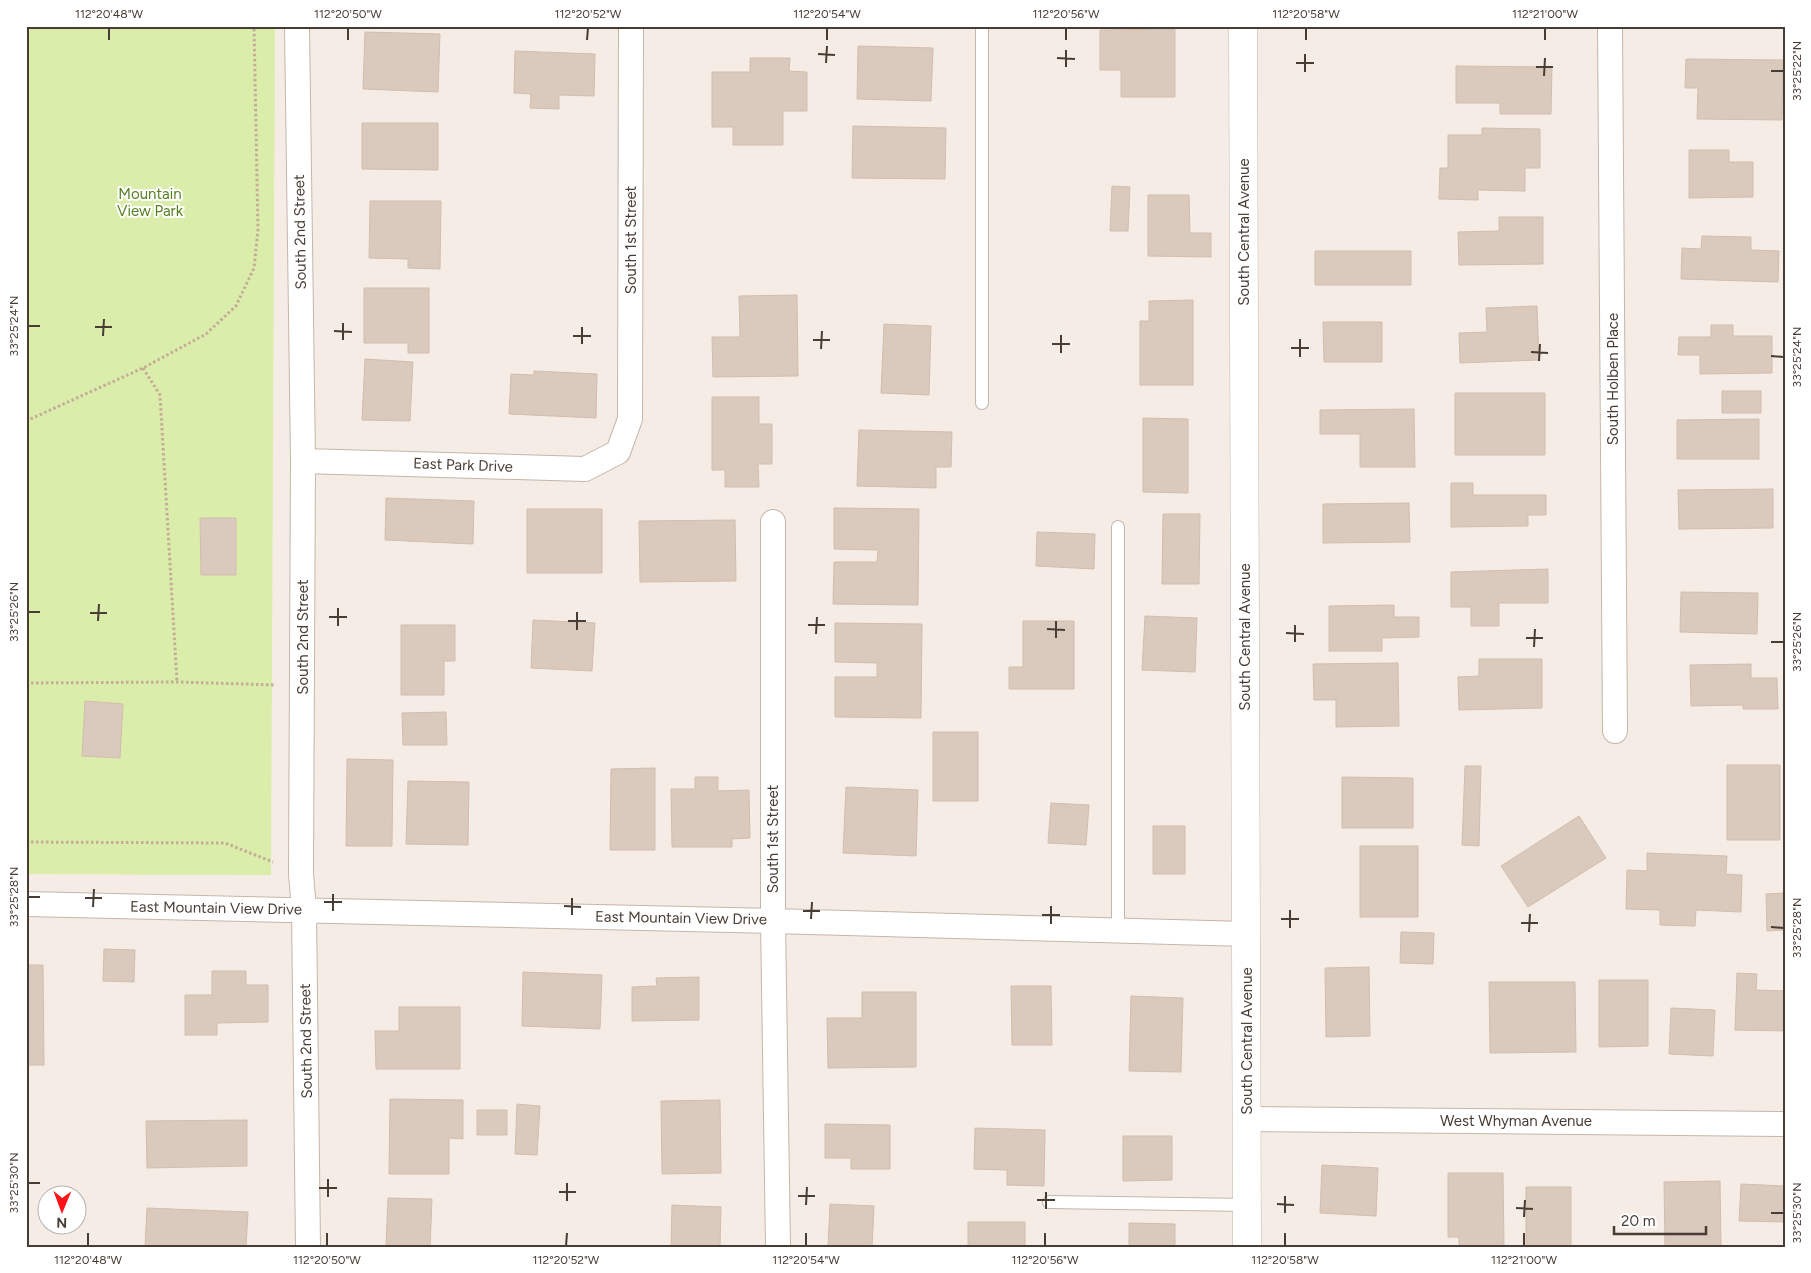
<svg xmlns="http://www.w3.org/2000/svg" width="1811" height="1273" viewBox="0 0 1811 1273" font-family="Figtree,sans-serif">
	<style>
		.green { fill: #dbedaa }
		.building { fill: #dac9bd; stroke: #d3bdac }
		.lines { fill: none; stroke-linecap: round; stroke-linejoin: round }
		.service-casing { stroke: #c4b6aa; stroke-width: 14 }
		.minor-casing { stroke: #c4b6aa; stroke-width: 26 }
		.tertiary-casing { stroke: #c4b6aa; stroke-width: 29 }
		.path { stroke: #c4ac97; stroke-width: 3; stroke-dasharray: 2.5 2.5; stroke-linecap: butt }
		.service { stroke: #fff; stroke-width: 12 }
		.minor { stroke: #fff; stroke-width: 24 }
		.tertiary { stroke: #fff; stroke-width: 28 }
		.ticks { fill: none; stroke: #483d34; stroke-width: 2 }
		.labels { text-anchor: middle; stroke-width: 4; stroke-linejoin: round; paint-order: stroke }
		.park-label { font-size: 15px; fill: #568021; stroke: #fff }
		.street-label { font-size: 15px; fill: #483d34; stroke: #fff }
		.neatline { fill: none; stroke: #483d34; stroke-width: 2 }
		.ticks-label { font-size: 12px; text-anchor: middle; fill: #483d34 }
	</style>
	<rect width="100%" height="100%" fill="#f5ede5"/>
	<!-- green -->
	<path class="green" d="M26 26H275L271 875 26 874Z"/>
	<!-- building -->
	<path class="building" d="M1175 29V97H1121V70H1100V30Z
		M365 32 440 34 438 92 363 89Z
		M858 46 933 48 931 101 857 99Z
		M515 51 595 54 594 96 559 95V109L530 108 531 94 514 93Z
		M750 58H790L789 71 807 72V111H783V145H733V127H712V72H750Z
		M1686 59 1783 60 1782 120 1697 119 1698 88H1685Z
		M1456 66 1552 67 1551 114H1500V103H1456Z
		M362 123H438V170L362 169Z
		M853 126 946 128 945 179 852 178Z
		M1482 128 1540 129V168H1525V191L1478 190V200L1439 199 1440 168H1448V135H1482Z
		M1689 150H1729V162H1753V197L1689 198Z
		M1112 186 1130 187 1128 231H1110Z
		M1148 195H1189L1190 233H1211V257L1148 256Z
		M370 201H441L440 269 408 268V259L369 258Z
		M1499 217H1543V264L1459 265 1458 232 1499 231Z
		M1702 236 1751 237V250L1779 251 1778 282 1681 279 1682 248 1701 249Z
		M1315 251H1411V285H1315Z
		M364 288H429V353H408V343H364Z
		M797 295 798 376 713 377 712 337H740L739 296Z
		M1193 300V385H1140V321H1149V301Z
		M1537 306 1539 360 1460 363 1459 333 1487 332 1486 308Z
		M1323 322H1382V362H1324Z
		M884 324 931 326 929 395 881 393Z
		M1711 325H1733V336H1772V373L1700 374V355H1678L1679 337H1711Z
		M365 359 413 362 410 421 362 420Z
		M534 371 597 374 596 418 509 414 511 374 534 375Z
		M1722 391H1761V413H1722Z
		M1455 393H1545V455H1455Z
		M712 397H759V424H772V464H758L759 487H725V470H712Z
		M1414 409 1415 467H1360V434H1320V410Z
		M1143 418 1188 419V493L1143 492Z
		M1759 419V459H1677V420Z
		M859 430 952 432 951 467H936V488L857 486Z
		M1451 483H1473V495H1546V515H1528V526L1451 527Z
		M1773 489V528L1679 529 1678 490Z
		M386 498 474 501 473 544 385 540Z
		M1409 503 1410 542 1323 543V504Z
		M834 508 919 509 918 605 833 604 834 562H877L878 550 834 549Z
		M527 509H602V573H527Z
		M1163 514H1200L1199 584H1162Z
		M200 518H236V575H201Z
		M735 520 736 581 640 582 639 521Z
		M1037 532 1095 534 1094 569 1036 566Z
		M1548 569V603H1499V626H1471V607H1451V572Z
		M1681 592 1758 593 1757 634 1680 632Z
		M1394 605V617H1419V637L1382 638V651H1329V606Z
		M1145 616 1197 618 1195 672 1142 670Z
		M533 620 595 623 592 671 531 668Z
		M1023 621H1074V689H1009V667H1023Z
		M835 623 922 624 921 718 835 717V677H877V663L835 662Z
		M401 625H455V661H444V695H401Z
		M1479 659H1542V708L1459 710 1458 677 1479 676Z
		M1398 663 1399 726 1336 727V700H1314L1313 664Z
		M1751 664V678H1777L1778 709H1743V705L1691 706 1690 665Z
		M85 701 123 704 120 758 82 756Z
		M446 712 447 745H403L402 713Z
		M933 732H978V801H933Z
		M347 759 393 760 392 846H346Z
		M1727 765H1780V840H1727Z
		M1465 766H1481L1479 846 1462 845Z
		M655 768V850H610L611 769Z
		M695 777H718V791L749 790 750 838 732 839V847H672L671 789H695Z
		M1342 777 1413 778V828H1342Z
		M408 781 469 782 468 845 406 844Z
		M846 787 918 790 916 856 843 853Z
		M1051 803 1089 805 1086 845 1048 843Z
		M1579 816 1606 858 1528 907 1501 866Z
		M1153 826H1185V874H1153Z
		M1360 846H1418V917H1360Z
		M1647 853 1727 856 1726 874 1742 875 1741 912 1696 910 1695 926 1660 925V910L1626 909 1627 870 1647 871Z
		M1785 893V930L1767 931 1766 894Z
		M1401 932 1434 933 1433 964 1400 963Z
		M104 949 135 950 134 982 103 981Z
		M26 965H43L44 1065H26Z
		M1369 967 1370 1036 1326 1037 1325 968Z
		M212 971H246V985H268V1022L217 1023V1035H185V995H212Z
		M523 972 602 975 600 1029 522 1026Z
		M1737 973 1757 974 1756 990 1785 991V1031L1735 1030Z
		M699 977V1020L632 1021V987L657 986 656 978Z
		M1599 980H1648V1046L1599 1047Z
		M1489 982H1575L1576 1052 1490 1053Z
		M1011 986H1051L1052 1045H1012Z
		M862 992H916V1067L828 1068 827 1018H862Z
		M1131 996 1183 998 1181 1072 1129 1071Z
		M399 1007H460V1069H376L375 1031H399Z
		M1671 1008 1715 1010 1713 1056 1669 1054Z
		M390 1099 463 1100V1139L449 1138V1174H389Z
		M720 1100 721 1173 662 1174 661 1101Z
		M517 1104 540 1106 537 1155 515 1154Z
		M477 1110H507V1135H477Z
		M247 1120V1166L147 1168 146 1121Z
		M825 1124 890 1125V1169H851V1158H825Z
		M975 1128 1045 1130 1044 1186 1007 1185V1170L974 1169Z
		M1123 1136H1172V1180L1123 1181Z
		M1322 1165 1378 1168 1376 1216 1320 1213Z
		M1448 1173H1503L1504 1247H1459V1237H1448Z
		M1720 1181 1721 1247H1665L1664 1182Z
		M1741 1184 1785 1186V1222L1739 1221Z
		M1526 1187H1571V1247H1526Z
		M388 1198 432 1199 430 1247H386Z
		M830 1204 874 1206 872 1247H828Z
		M672 1205 721 1207 720 1247H671Z
		M147 1208 248 1212 246 1247H145Z
		M968 1222H1025V1247H968Z
		M1129 1223 1175 1224V1247H1129Z"/>
	<g class="lines">
		<!-- service casing -->
		<g class="service-casing">
			<path id="service" d="M982 403V26
				M1118 527V930
				M1049 1202 1248 1205"/>
		</g>
		<!-- minor casing -->
		<g class="minor-casing">
			<path id="minor" d="M297 26 303 461 301 874 304 910 308 1247
				M1610 26 1615 731
				M303 461 585 469 618 452 630 419 631 26
				M773 522V921L778 1247
				M26 904 773 921 1246 934
				M1248 1119 1785 1124"/>
		</g>
		<!-- tertiary casing -->
		<g class="tertiary-casing">
			<path id="tertiary" d="M1243 26 1247 1247"/>
		</g>
		<!-- path -->
		<path class="path" d="M143 368 160 395 177 682
			M26 421 143 368 206 334 236 306 254 268 258 230 254 26
			M26 683 177 682 276 685
			M26 842 225 843 273 862"/>
		<!-- service -->
		<use href="#service" class="service"/>
		<!-- minor -->
		<use href="#minor" class="minor"/>
		<!-- tertiary -->
		<use href="#tertiary" class="tertiary"/>
	</g>
	<!-- ticks -->
	<path class="ticks" d="M109 40V28M348 40V28M587 40 588 28M827 40V28M1066 40V28M1306 40V28M1545 40V28M818 54 835 55M1057 58 1075 59M826 63 827 46M1296 63H1314M1066 67V50M1536 67H1553M1771 71H1784M1305 72V54M1544 76 1545 58M28 326H40M95 327H112M334 331 352 332M103 336 104 319M573 336H591M343 340V323M813 340H830M582 344V327M1052 344H1070M1291 348H1309M821 349 822 331M1531 352 1548 353M1061 353V335M1771 356 1784 357M1300 357V339M1539 361 1540 344M28 612H40M90 613H107M329 617H347M98 621 99 604M568 621H586M808 625H825M338 626V608M1047 629 1065 630M577 630V612M1286 633 1304 634M816 634 817 617M1056 638V621M1526 638H1543M1295 642V625M1771 642H1784M1534 647 1535 629M28 897H40M85 898H102M324 902H342M564 906 581 907M93 907 94 889M333 911V894M803 911H820M572 915V898M1042 915H1060M811 919 812 902M1281 919H1299M1521 923H1538M1051 924V906M1771 927 1784 928M1290 928V910M1529 932 1530 914M28 1183H40M319 1188H337M559 1192H576M798 1196H815M328 1197V1179M1037 1200H1055M567 1201V1183M1277 1204 1294 1205M806 1205 807 1187M1516 1208 1533 1209M1046 1209V1192M1285 1213V1196M1771 1213H1784M1524 1217 1525 1200M88 1246V1233M327 1246V1233M566 1246 567 1233M806 1246V1233M1045 1246V1233M1285 1246V1233M1524 1246V1233"/>
	<g class="labels">
		<!-- park labels -->
		<g class="park-label">
			<text x="150" y="199">Mountain<tspan x="150" dy="17">View Park</tspan></text>
		</g>
		<!-- street labels -->
		<g class="street-label">
			<text transform="translate(300 232) rotate(-91)" y="5">South 2nd Street</text>
			<text transform="translate(1244 232) rotate(-90)" y="5">South Central Avenue</text>
			<text transform="translate(631 240) rotate(-90)" y="5">South 1st Street</text>
			<text transform="translate(1613 379) rotate(-90)" y="5">South Holben Place</text>
			<text transform="translate(463 465) rotate(2)" y="5">East Park Drive</text>
			<text transform="translate(303 637) rotate(-90)" y="5">South 2nd Street</text>
			<text transform="translate(1245 637) rotate(-90)" y="5">South Central Avenue</text>
			<text transform="translate(773 839) rotate(-90)" y="5">South 1st Street</text>
			<text transform="translate(216 908) rotate(1)" y="5">East Mountain View Drive</text>
			<text transform="translate(681 918) rotate(1)" y="5">East Mountain View Drive</text>
			<text transform="translate(306 1041) rotate(-91)" y="5">South 2nd Street</text>
			<text transform="translate(1247 1041) rotate(-90)" y="5">South Central Avenue</text>
			<text x="1516" y="1126">West Whyman Avenue</text>
		</g>
	</g>
	<!-- border -->
	<rect width="1811" height="1273" fill="none" stroke="#ffffff" stroke-width="55"/>
	<!-- north arrow -->
	<g transform="translate(62 1210) rotate(181)"><circle r="24" fill="#ffffff" stroke="#b6b1ae"/>
	<path d="M0-4L9 19L0 12L-9 19Z" fill="#ff1218"/>
	<text y="-8" font-size="14" font-weight="bold" text-anchor="middle" fill="#483d34">N</text>
	</g>
	<!-- scale -->
	<path d="M1614 1226v8h92v-8" fill="none" stroke="#483d34" stroke-width="2.5"/>
	<text x="1621" y="1226" font-size="15" fill="#483d34" stroke="#ffffff" stroke-width="4" paint-order="stroke">20 m</text>
	<rect x="28" y="28" width="1756" height="1218" class="neatline"/>
	<g class="ticks-label">
		<text x="109" y="18">112°20'48"W</text>
		<text x="348" y="18">112°20'50"W</text>
		<text x="588" y="18">112°20'52"W</text>
		<text x="827" y="18">112°20'54"W</text>
		<text x="1066" y="18">112°20'56"W</text>
		<text x="1306" y="18">112°20'58"W</text>
		<text x="1545" y="18">112°21'00"W</text>
		<text transform="translate(1797 71) rotate(-90)" y="4">33°25'22"N</text>
		<text transform="translate(14 326) rotate(-90)" y="4">33°25'24"N</text>
		<text transform="translate(1797 357) rotate(-90)" y="4">33°25'24"N</text>
		<text transform="translate(14 612) rotate(-90)" y="4">33°25'26"N</text>
		<text transform="translate(1797 642) rotate(-90)" y="4">33°25'26"N</text>
		<text transform="translate(14 897) rotate(-90)" y="4">33°25'28"N</text>
		<text transform="translate(1797 928) rotate(-90)" y="4">33°25'28"N</text>
		<text transform="translate(14 1183) rotate(-90)" y="4">33°25'30"N</text>
		<text transform="translate(1797 1213) rotate(-90)" y="4">33°25'30"N</text>
		<text x="88" y="1264">112°20'48"W</text>
		<text x="327" y="1264">112°20'50"W</text>
		<text x="566" y="1264">112°20'52"W</text>
		<text x="806" y="1264">112°20'54"W</text>
		<text x="1045" y="1264">112°20'56"W</text>
		<text x="1285" y="1264">112°20'58"W</text>
		<text x="1524" y="1264">112°21'00"W</text>
	</g>
</svg>
